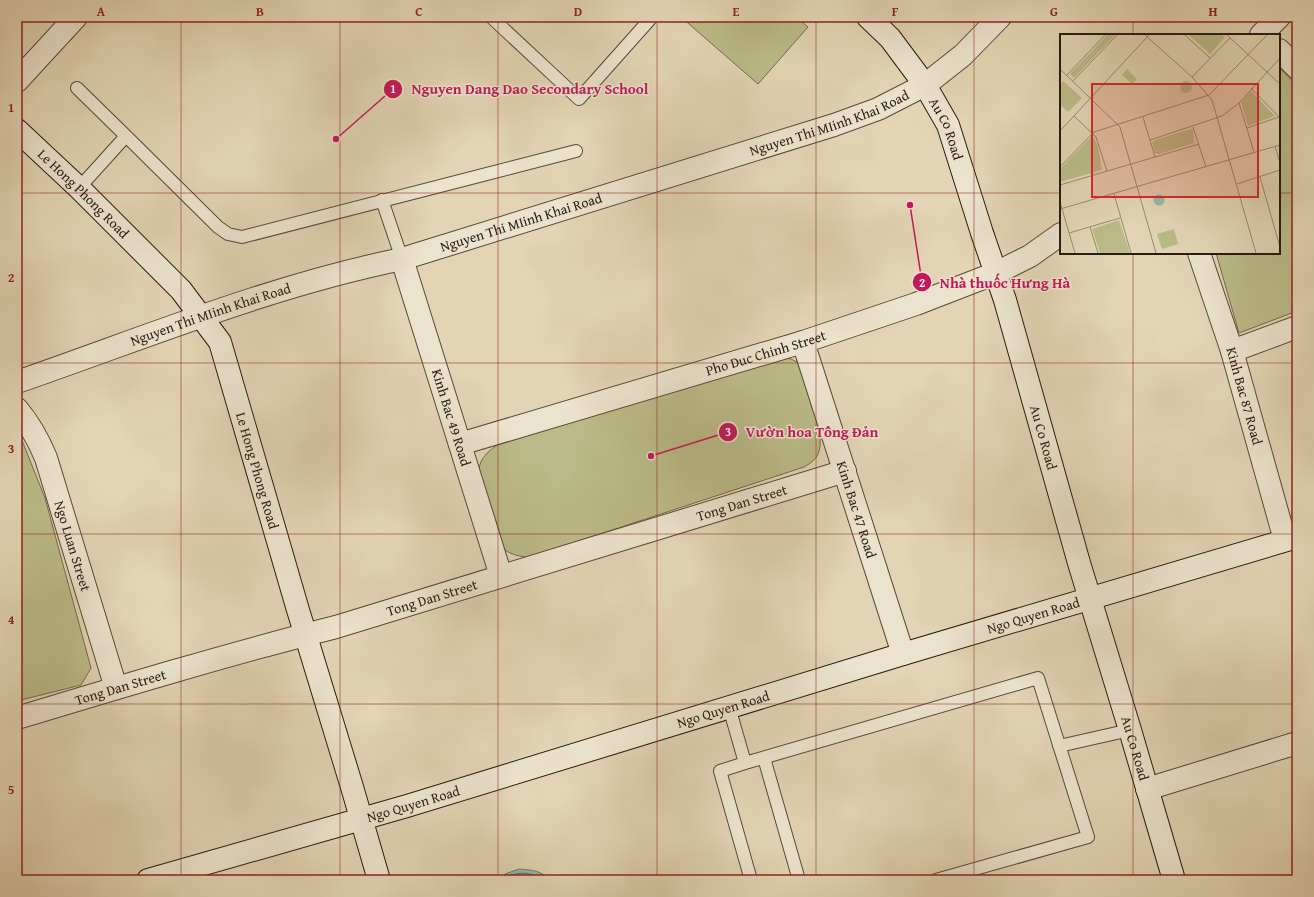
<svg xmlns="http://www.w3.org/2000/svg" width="1314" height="897" viewBox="0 0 1314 897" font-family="'Gentium Book Plus',serif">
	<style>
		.green { fill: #babb88; stroke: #716b4d }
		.water { fill: #95b8ad; stroke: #69796f }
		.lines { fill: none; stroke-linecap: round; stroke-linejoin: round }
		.shore { stroke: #5e6a60; stroke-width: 1 }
		.lane-casing { stroke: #56493a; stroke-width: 14 }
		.street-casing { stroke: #56493a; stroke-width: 24 }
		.secondary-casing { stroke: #281b12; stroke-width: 24 }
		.lane { stroke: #ece3ce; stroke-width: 12 }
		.street { stroke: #ece3ce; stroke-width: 22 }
		.secondary { stroke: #ece3ce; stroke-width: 22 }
		.grid { fill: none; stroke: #8f2418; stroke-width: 1; stroke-opacity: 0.55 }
		.labels { text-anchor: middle; stroke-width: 3; stroke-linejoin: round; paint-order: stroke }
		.street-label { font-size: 14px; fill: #281b12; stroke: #ece3ce }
		.inset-road { fill: none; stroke: #988a73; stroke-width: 1 }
		.view { fill: #d62828; fill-opacity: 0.15; stroke: #d62828; stroke-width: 2 }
		.inset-edge { fill: none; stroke: #281b12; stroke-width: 2 }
		.leader { fill: none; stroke: #c2185b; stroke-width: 1.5 }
		.callout-dot { fill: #c2185b; stroke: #ece3ce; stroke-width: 1.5 }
		.mark-label { font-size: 12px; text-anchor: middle; font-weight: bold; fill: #fff }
		.callout-label { font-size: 15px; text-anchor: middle; font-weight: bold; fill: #c2185b; stroke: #ece3ce; stroke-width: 3; stroke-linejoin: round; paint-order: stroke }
		.neatline { fill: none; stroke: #8f2418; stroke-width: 1.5 }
		.grid-label { font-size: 13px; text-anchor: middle; font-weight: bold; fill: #8f2418 }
	</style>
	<rect width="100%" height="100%" fill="#e2d4b4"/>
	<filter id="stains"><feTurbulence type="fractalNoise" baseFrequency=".005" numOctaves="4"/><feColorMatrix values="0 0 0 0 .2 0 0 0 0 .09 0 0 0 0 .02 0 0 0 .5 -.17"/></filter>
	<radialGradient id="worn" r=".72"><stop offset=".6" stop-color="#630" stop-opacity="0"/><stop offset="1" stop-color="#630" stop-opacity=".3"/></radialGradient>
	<!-- green -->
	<path class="green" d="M681 17H796L808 27 758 84Z
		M1279 67 1297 86V311L1239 333 1216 253H1279Z
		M783 358C792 358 796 361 803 367L820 435C821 451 819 459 804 467L530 557C519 557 509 554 501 547 496 542 482 487 478 476 479 459 485 454 497 445Z
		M17 428 45 498 91 668 81 685 17 701Z"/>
	<!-- water -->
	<path class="water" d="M519 869C529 870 543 870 548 880H499L505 874Z"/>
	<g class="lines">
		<!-- shore -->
		<path class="shore" d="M504 880C514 870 533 872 543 880"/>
		<!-- lane casing -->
		<g class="lane-casing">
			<path id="lane" d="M491 17 579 99 652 17
				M77 88 126 136 79 188
				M126 136 218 227 228 234 242 237 576 151
				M382 200 402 259
				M729 707 745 763 1038 678 1088 837 936 880
				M1059 746 1130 730
				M764 758 799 880
				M745 763 720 771 751 880"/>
		</g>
		<!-- street casing -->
		<g class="street-casing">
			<g id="street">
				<path d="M1261 35 1279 17"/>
				<path d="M1279 50 1297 68"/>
				<path d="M17 81 76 17"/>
				<path id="s1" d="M1199 253 1232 351 1285 540"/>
				<path id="s2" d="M402 259 501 576"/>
				<path id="s3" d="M803 342 903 654"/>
				<path d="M1232 351 1297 327"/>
				<path id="s4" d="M17 382C144 338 270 286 402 259L834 125 878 109 925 85 963 55 1000 17"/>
				<path id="s5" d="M17 409C29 423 39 441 46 458L116 688"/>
				<path id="s6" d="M460 444 803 342 916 304 996 273 1030 256 1061 234"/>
				<path id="s7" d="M17 718C123 686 229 654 336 627L845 471"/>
				<path d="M1147 789 1297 743"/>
			</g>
		</g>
		<!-- secondary casing -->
		<g class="secondary-casing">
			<g id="secondary">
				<path id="s8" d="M868 17 890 38 925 85 948 125 982 233 1005 300 1079 563 1130 730 1174 880"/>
				<path id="s9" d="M17 130 79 188 181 290 220 342 298 610 352 787 379 880"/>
				<path id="s10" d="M148 880 407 806 903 654 1297 537"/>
			</g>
		</g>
		<!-- lane -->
		<use href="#lane" class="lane"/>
		<!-- street -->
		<use href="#street" class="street"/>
		<!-- secondary -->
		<use href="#secondary" class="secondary"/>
	</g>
	<!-- grid -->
	<path class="grid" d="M181 17V880M340 17V880M498 17V880M657 17V880M816 17V880M974 17V880M1133 17V35M17 193H1061M1279 193H1297M1133 253V880M17 363H1297M17 534H1297M17 704H1297"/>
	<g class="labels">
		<!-- street labels -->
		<g class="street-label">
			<text dy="5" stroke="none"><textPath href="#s4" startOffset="853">Nguyen Thi MIinh Khai Road</textPath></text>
			<text dy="5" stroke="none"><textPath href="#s8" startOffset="138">Au Co Road</textPath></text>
			<text dy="5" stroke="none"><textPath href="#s9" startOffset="92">Le Hong Phong Road</textPath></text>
			<text dy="5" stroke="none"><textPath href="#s4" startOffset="529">Nguyen Thi MIinh Khai Road</textPath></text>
			<text dy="5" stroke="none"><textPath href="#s4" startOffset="205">Nguyen Thi MIinh Khai Road</textPath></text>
			<text dy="5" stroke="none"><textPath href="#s6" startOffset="319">Pho Duc Chinh Street</textPath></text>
			<text dy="5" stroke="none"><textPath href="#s1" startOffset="150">Kinh Bac 87 Road</textPath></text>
			<text dy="5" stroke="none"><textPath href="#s2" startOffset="166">Kinh Bac 49 Road</textPath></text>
			<text dy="5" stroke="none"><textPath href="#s8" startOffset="462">Au Co Road</textPath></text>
			<text dy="5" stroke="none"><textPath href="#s9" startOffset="428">Le Hong Phong Road</textPath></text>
			<text dy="5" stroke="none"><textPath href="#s7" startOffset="756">Tong Dan Street</textPath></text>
			<text dy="5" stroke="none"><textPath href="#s3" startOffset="176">Kinh Bac 47 Road</textPath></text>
			<text dy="5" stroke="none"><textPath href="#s5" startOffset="149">Ngo Luan Street</textPath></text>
			<text dy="5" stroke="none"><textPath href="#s7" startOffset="432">Tong Dan Street</textPath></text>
			<text dy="5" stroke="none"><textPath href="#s10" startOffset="924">Ngo Quyen Road</textPath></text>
			<text dy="5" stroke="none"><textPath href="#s7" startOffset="108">Tong Dan Street</textPath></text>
			<text dy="5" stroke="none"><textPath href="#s10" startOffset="600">Ngo Quyen Road</textPath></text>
			<text dy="5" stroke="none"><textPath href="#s8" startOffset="786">Au Co Road</textPath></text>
			<text dy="5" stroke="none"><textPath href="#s10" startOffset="276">Ngo Quyen Road</textPath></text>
		</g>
	</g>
	<!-- overview -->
	<g transform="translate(1060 34)">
		<rect width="220" height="220" fill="#e2d4b4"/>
		<path d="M47 1H55L14 44 10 40ZM129 1H162L165 3 150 20ZM67 35 77 45 72 50 62 41ZM120 53a6 6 0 1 1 12 0a6 6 0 1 1-12 0ZM3 47 22 64 8 78 0 71V51ZM191 57 215 82 188 92 181 68ZM131 95 133 96 134 109 99 120 95 119 92 109 95 106ZM31 103 34 104 38 113 42 136 0 148V135ZM59 186 70 219H40L32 195ZM114 195 118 210 102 215 97 200Z" fill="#babb88"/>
		<path d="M93.5 166a5.5 5.5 0 1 1 11 0a5.5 5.5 0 1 1-11 0Z" fill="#95b8ad"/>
		<path class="inset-road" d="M85 1 132 43 152 66 196 219M125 1 150 24M167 1 220 50M0 35 60 93 96 219M7 41 45 1M132 43 170 4M13 47 57 1M191 54 220 84M179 69 194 118M14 82 36 103 47 137M83 83 95 123M133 93 146 133M187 94 219 83M0 97 89 1M90 106 162 82 179 69 220 24M215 112 220 129M0 133 34 98 149 61 207 1M200 143 220 213M177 150 220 136M0 151 139 110M54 160 71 219M0 168 15 219M0 175 220 111M30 193 38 219M9 199 60 184"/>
		<path class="view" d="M32 50H198V163H32Z"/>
		<rect width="220" height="220" class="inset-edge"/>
	</g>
	<!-- callouts -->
	<path class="leader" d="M336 139L393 89M910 205L922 282M651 456L728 432"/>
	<g class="callout-dot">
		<circle cx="336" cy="139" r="4"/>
		<circle cx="910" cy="205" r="4"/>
		<circle cx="651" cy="456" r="4"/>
		<circle cx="393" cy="89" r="10"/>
		<circle cx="922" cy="282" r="10"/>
		<circle cx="728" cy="432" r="10"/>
	</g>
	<g class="mark-label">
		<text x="393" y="93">1</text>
		<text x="922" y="287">2</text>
		<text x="728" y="436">3</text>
	</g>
	<g class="callout-label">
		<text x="530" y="94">Nguyen Dang Dao Secondary School</text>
		<text x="1005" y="288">Nhà thuốc Hưng Hà</text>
		<text x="812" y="437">Vườn hoa Tông Đản</text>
	</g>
	<!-- margin -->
	<rect width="1314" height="897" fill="none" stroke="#e2d4b4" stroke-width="44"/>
	<rect x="22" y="22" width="1270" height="853" class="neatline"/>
	<g class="grid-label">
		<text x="101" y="16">A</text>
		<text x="260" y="16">B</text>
		<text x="419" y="16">C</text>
		<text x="578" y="16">D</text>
		<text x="736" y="16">E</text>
		<text x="895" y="16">F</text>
		<text x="1054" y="16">G</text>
		<text x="1213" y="16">H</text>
		<text x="11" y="112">1</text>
		<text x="11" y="282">2</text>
		<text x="11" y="453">3</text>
		<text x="11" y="624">4</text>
		<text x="11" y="794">5</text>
	</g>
	<rect width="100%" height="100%" filter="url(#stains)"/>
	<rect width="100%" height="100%" fill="url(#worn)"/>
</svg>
